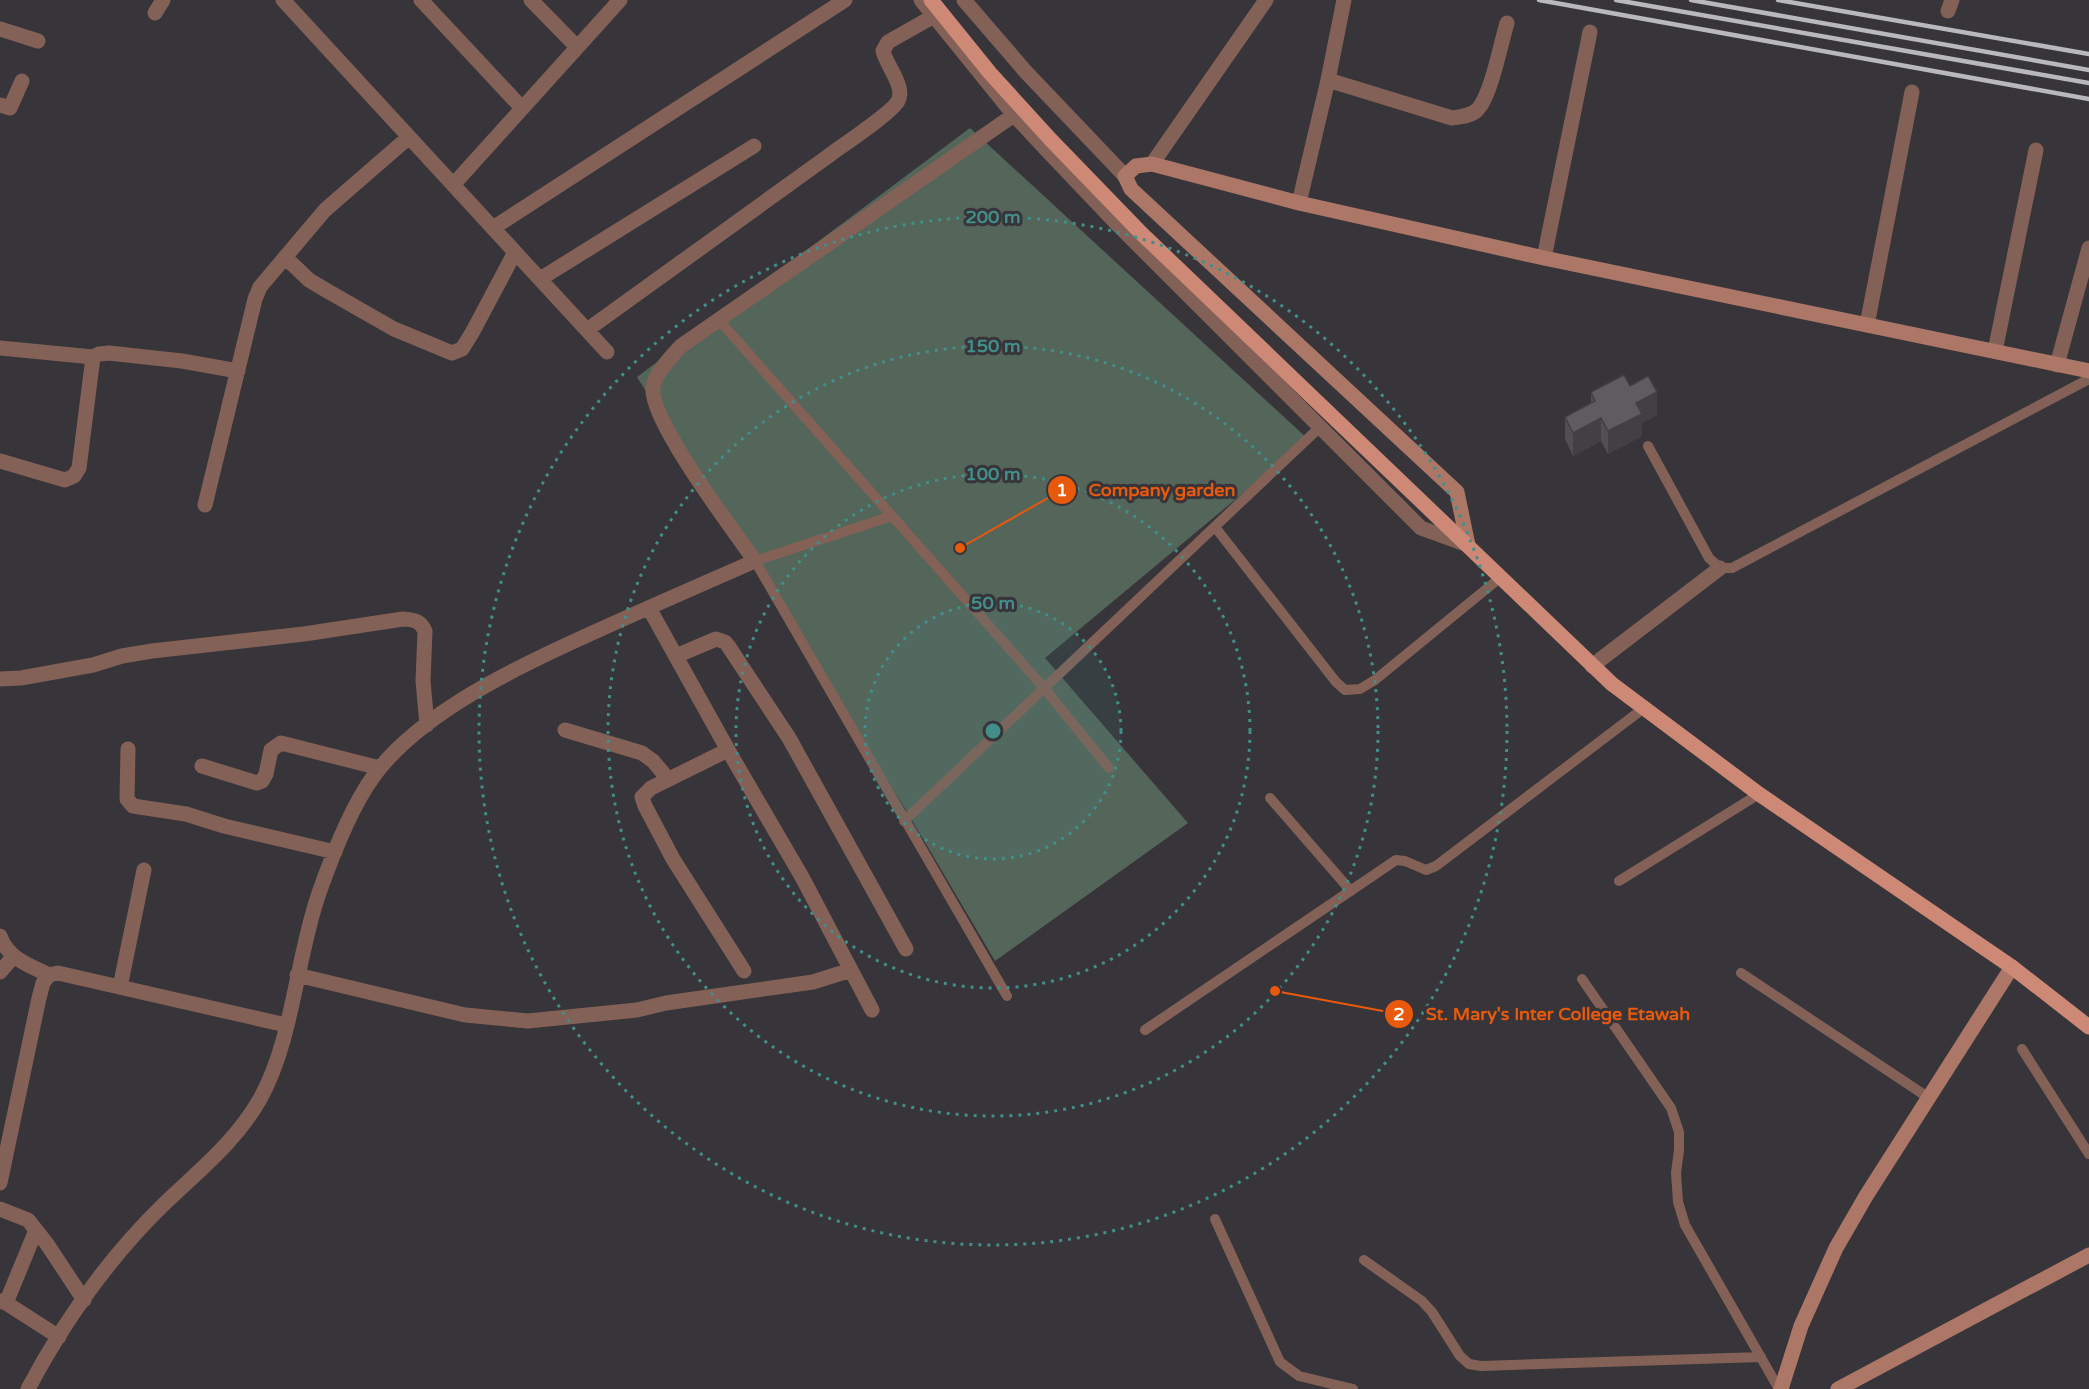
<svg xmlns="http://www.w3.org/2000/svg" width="2089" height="1389" viewBox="0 0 2089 1389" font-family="'Varela Round',sans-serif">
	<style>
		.green { fill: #546559 }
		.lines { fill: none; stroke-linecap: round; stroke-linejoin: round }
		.lane { stroke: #836157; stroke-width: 10 }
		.street { stroke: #836157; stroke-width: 15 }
		.secondary { stroke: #ad7768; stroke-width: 15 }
		.primary { stroke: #cd8975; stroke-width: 15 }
		.rail { stroke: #b9b8bb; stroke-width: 4.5 }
		.wall { fill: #514f53 }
		.shaded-wall { fill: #424044 }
		.building { fill: #5e5c61; stroke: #424044; stroke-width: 1.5 }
		.ring { fill: none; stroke: #428f8a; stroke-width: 3; stroke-dasharray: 3 6 }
		.centre { fill: #428f8a; stroke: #37353a; stroke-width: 3 }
		.ring-label { font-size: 18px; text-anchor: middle; font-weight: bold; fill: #428f8a; stroke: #37353a; stroke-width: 6; stroke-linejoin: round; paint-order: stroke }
		.leader { fill: none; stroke: #e8590c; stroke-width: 2 }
		.callout-dot { fill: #e8590c; stroke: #37353a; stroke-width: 2 }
		.mark-label { font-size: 18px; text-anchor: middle; font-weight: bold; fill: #fff }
		.callout-label { font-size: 18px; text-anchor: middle; font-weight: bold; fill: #e8590c; stroke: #37353a; stroke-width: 6; stroke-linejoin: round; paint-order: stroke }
	</style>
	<rect width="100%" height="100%" fill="#37353a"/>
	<!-- green -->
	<path class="green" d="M970 128 1308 439 1045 658 1188 823 995 961 906 810 637 377Z"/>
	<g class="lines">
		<!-- lane -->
		<path class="lane" d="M719 320 1044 688 1109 768
			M1648 446 1709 558 1720 568H1732L2089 379
			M892 516 755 561 1007 996
			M1215 527 1336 682 1345 690 1360 689 1375 680 1501 577
			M1270 798 1351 891
			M904 821 1319 428
			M1619 881 1759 794
			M1741 973 1929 1098
			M1582 979 1671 1108 1679 1132V1150L1676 1173 1678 1202 1685 1225 1779 1389
			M1145 1030 1396 860 1405 861 1426 870 1436 866 1644 708
			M2022 1049 2089 1154
			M1215 1219 1280 1362 1299 1376 1353 1389
			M1364 1260 1422 1301 1432 1312 1460 1356 1469 1364 1481 1366 1761 1357"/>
		<!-- street -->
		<path class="street" d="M283 0 607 352
			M421 0 522 108
			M531 0 577 47
			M921 0 1014 115 1044 147 1119 226 1421 528 1468 545
			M964 0 1025 71 1125 176
			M1948 11 1952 0
			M155 13 163 0
			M0 29 38 41
			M1328 80 1452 118C1461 117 1472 116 1478 109 1491 95 1501 43 1507 23
			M0 105 10 108 22 81
			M1152 164 1266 0
			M453 185 620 0
			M1299 203 1328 80 1344 0
			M493 228 845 0
			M285 257 309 280 324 289 394 329 452 353 462 349 472 333 515 252
			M1544 258 1590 32
			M540 279 754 146
			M1867 325 1912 92
			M587 330C667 272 747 215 827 157 840 147 893 112 898 101 906 87 886 65 883 51L888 42 934 16
			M0 348 93 357
			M1995 351 2036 150
			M2057 365 2089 248
			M0 461 65 480 74 476 79 468 93 357 99 354 109 353 182 361 238 371
			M205 505 255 299 260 287 325 210 409 137
			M649 608 728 750 802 877 872 1010
			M676 656 716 639 725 642 729 647 789 738 906 949
			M1592 666 1720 568
			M0 679 21 678 93 665 122 656 152 651 304 634 403 619C414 620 420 620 425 631L423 681 427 725
			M565 730 642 753 653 761 668 779
			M128 749 127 799 133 806 186 814 224 826 335 852
			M728 750 651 788 642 797 645 806 673 859 744 971
			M202 766 257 783 262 781 266 774 271 750 281 743 380 768
			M0 936C8 959 29 965 49 975
			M0 972 13 957
			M297 975 465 1015 528 1021 637 1010 666 1003 813 982 851 970
			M120 987 144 870
			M0 1183 39 998 43 983 49 975 58 973 286 1025
			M0 1209 28 1220 47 1244 84 1300
			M0 1301 6 1303 59 1337
			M6 1303 36 1230
			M28 1389C63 1323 108 1259 162 1206 197 1172 235 1143 260 1099 293 1040 296 959 319 893 331 859 352 806 373 777 419 713 519 666 590 634 645 609 700 585 755 561 734 531 648 418 653 387 655 373 672 356 681 346L1014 115"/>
		<!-- secondary -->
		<path class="secondary" d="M1468 545 1457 492 1131 189 1125 176 1136 166 1152 164 1299 203 1544 258 2089 371
			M1781 1389 1801 1326 1836 1248 1866 1196 2012 967
			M1838 1389 2089 1255"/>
		<!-- primary -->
		<path class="primary" d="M931 0 990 73 1051 140 1141 233 1612 684 1759 794 2012 967 2089 1027"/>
		<!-- rail -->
		<path class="rail" d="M1539 0 2089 99
			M1616 0 2089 83
			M1691 0 2089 70
			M1778 0 2089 54"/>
	</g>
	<!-- wall -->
	<path class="wall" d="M1630 386 1657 415 1642 423V436L1608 454 1601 441 1573 456 1565 439V417L1591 403V392Z"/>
	<!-- shaded-wall -->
	<path class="shaded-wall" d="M1657 392V415L1642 423V436L1608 454V431L1636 403Z
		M1601 418V441L1573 456V433Z"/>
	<!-- building -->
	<path class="building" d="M1624 375 1630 386 1648 376 1657 392 1636 403 1642 414 1608 431 1601 418 1573 433 1565 417 1595 401 1591 392Z"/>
	<!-- distance rings -->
	<circle cx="993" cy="731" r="128" fill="#428f8a" fill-opacity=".12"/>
	<g class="ring">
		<circle cx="993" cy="731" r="128"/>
		<circle cx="993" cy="731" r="257"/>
		<circle cx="993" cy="731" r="385"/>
		<circle cx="993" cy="731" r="514"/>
	</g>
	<circle cx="993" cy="731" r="9" class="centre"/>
	<g class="ring-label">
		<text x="993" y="223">200 m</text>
		<text x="993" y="352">150 m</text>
		<text x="993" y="480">100 m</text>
		<text x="993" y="609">50 m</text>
	</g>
	<!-- callouts -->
	<path class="leader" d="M960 548L1062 490M1275 991L1399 1014"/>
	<g class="callout-dot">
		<circle cx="960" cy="548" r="6"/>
		<circle cx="1275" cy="991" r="6"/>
		<circle cx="1062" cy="490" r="15"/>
		<circle cx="1399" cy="1014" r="15"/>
	</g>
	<g class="mark-label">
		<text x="1062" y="496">1</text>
		<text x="1399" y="1020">2</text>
	</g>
	<g class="callout-label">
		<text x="1162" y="496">Company garden</text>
		<text x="1558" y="1020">St. Mary's Inter College Etawah</text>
	</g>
</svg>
